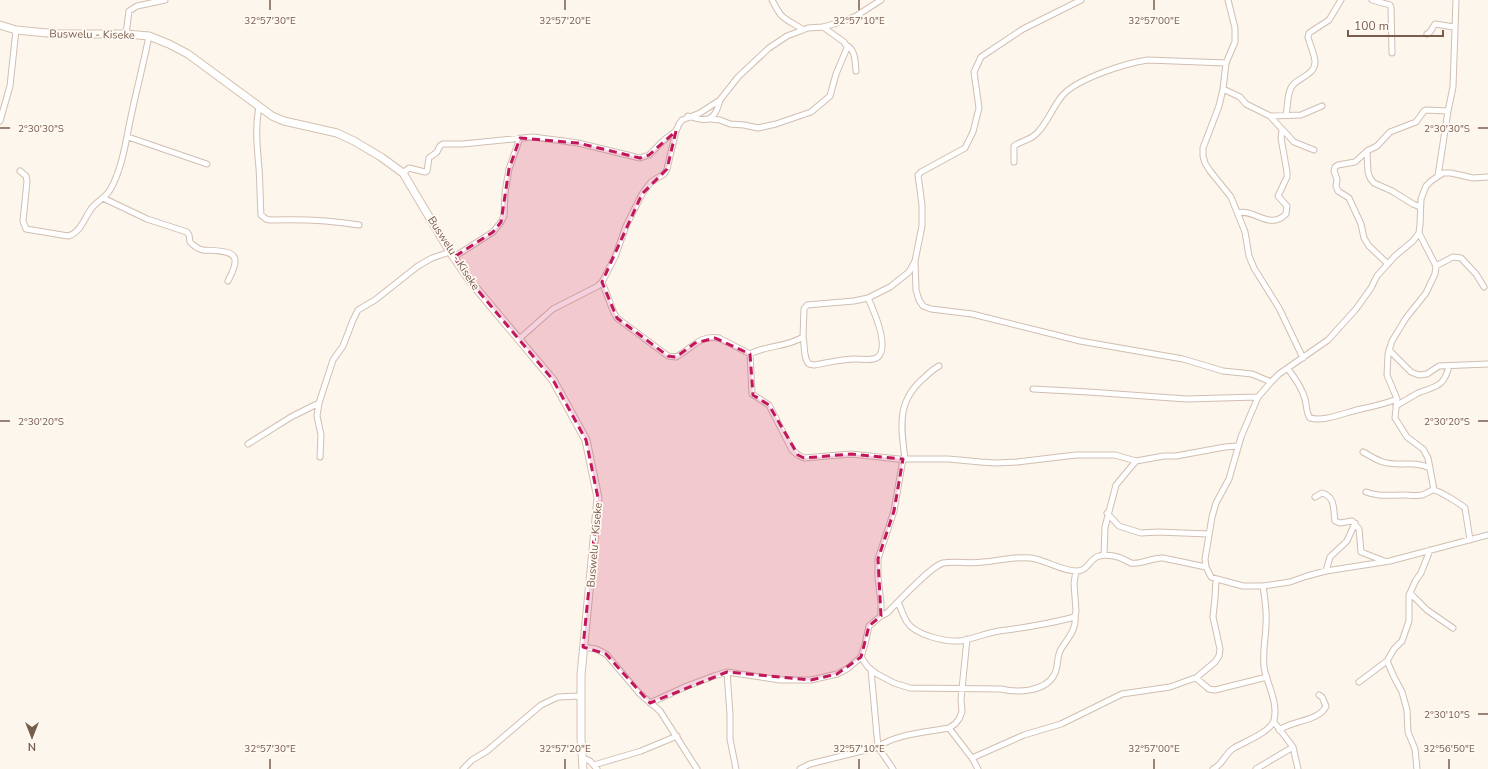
<svg xmlns="http://www.w3.org/2000/svg" width="1488" height="769" viewBox="0 0 1488 769" font-family="'Nunito Sans',sans-serif">
	<style>
		.lines { fill: none; stroke-linecap: round; stroke-linejoin: round }
		.street-casing { stroke: #d1beb0; stroke-width: 7 }
		.secondary-casing { stroke: #d6c0b0; stroke-width: 9 }
		.street { stroke: #fff; stroke-width: 5 }
		.secondary { stroke: #fff; stroke-width: 7 }
		.marked { fill: #c2185b; fill-opacity: 0.2; stroke: #c2185b; stroke-width: 3; stroke-dasharray: 8 5; stroke-linejoin: round }
		.ticks { fill: none; stroke: #7a5c4d; stroke-width: 1.5 }
		.labels { text-anchor: middle; stroke-width: 3.5; stroke-linejoin: round; paint-order: stroke }
		.street-label { font-size: 11px; fill: #7a5c4d; stroke: #fffaf3 }
		.ticks-label { font-size: 10px; text-anchor: middle; fill: #7a5c4d; stroke: #fffaf3; stroke-width: 3.5; stroke-linejoin: round; paint-order: stroke }
	</style>
	<rect width="100%" height="100%" fill="#fdf6ec"/>
	<g class="lines">
		<!-- street casing -->
		<g class="street-casing">
			<path id="street" d="M772 0C775 5 777 10 781 15 786 21 796 24 803 30
				M1228 0 1235 28V42L1226 63 1223 89 1219 106 1203 148V156L1205 163 1210 171 1231 197 1245 232 1249 256 1254 268 1279 308 1303 358
				M1372 0 1390 5 1391 7 1392 53
				M126 34 129 11 137 6 165 0
				M1427 34 1430 32 1435 24 1454 27
				M846 45C856 50 855 62 856 71
				M1223 89 1240 97 1246 104 1270 116 1294 142 1314 150
				M259 106C255 128 257 146 259 168 260 183 260 199 261 215L266 219 270 220C300 219 329 220 359 225
				M1286 115C1288 106 1287 91 1293 85 1300 77 1316 74 1315 61 1314 53 1310 45 1308 37L1309 33 1329 20 1341 0
				M688 116C708 123 715 121 720 100
				M1270 116 1301 115 1322 106
				M710 119 720 120 730 124 744 125 758 128 776 124 811 112 830 96 836 74 847 48 846 45 844 42 823 27
				M0 121 10 86 16 30
				M128 137 207 164
				M1367 151 1368 172 1370 178 1374 183 1392 191 1413 204 1420 207
				M1014 162V146C1021 141 1030 140 1036 134 1047 124 1052 108 1062 96 1076 79 1126 63 1148 60L1226 63
				M20 171 26 176 27 181 23 221 26 229 68 236C80 233 84 219 91 209 96 202 105 198 110 190 121 171 125 147 129 126 135 96 143 66 149 36
				M403 173 409 168 425 172 427 171 429 158 437 152 440 146 443 144H463L533 137 578 143 640 158 649 155 664 140 676 131
				M1438 176 1448 111 1453 87 1456 0
				M1488 177 1473 178 1451 173H1443L1431 181 1426 186 1421 199 1420 225 1419 233 1413 241 1395 256 1377 276 1371 288 1356 309 1328 340 1279 374 1271 382 1258 397 1241 437 1229 479 1216 503 1212 517 1205 559 1206 567 1211 577 1217 579 1243 586H1263L1290 582 1307 576 1326 571 1390 561 1488 535
				M103 198 147 219 187 232 189 235 190 242C194 246 198 249 203 250 211 251 234 249 235 260 236 266 231 275 228 281
				M1238 213C1254 208 1269 231 1286 214L1287 206 1278 196 1287 177V172L1281 138 1282 130
				M1419 233 1436 266 1435 274 1426 293 1406 318 1392 341 1388 354 1387 375 1397 399 1395 418 1407 437 1423 449 1428 458 1434 490
				M454 257 493 232 501 222 504 216 505 193 509 169 520 138
				M915 262 916 290 919 300 923 306 931 309 972 314 1080 341 1183 359 1223 371 1252 374 1271 382
				M1388 264 1369 246 1364 238 1361 224 1349 198 1338 191 1336 186 1337 179 1334 171 1335 167 1338 165 1355 162 1367 151 1377 146 1390 132 1416 122 1424 111 1426 110 1448 111
				M1436 266 1453 257 1461 258 1476 274 1484 287
				M602 282 614 313 617 318 668 356 676 357C692 349 698 335 719 338L750 354 752 394 769 405 792 450 798 455 804 458 851 454 898 459H948L981 462 996 463 1017 462 1076 455H1115L1136 461 1164 456H1176L1225 447 1238 446
				M803 337C805 345 803 358 809 364L814 365C827 363 845 358 857 359 864 359 873 361 878 357 890 346 873 309 868 298
				M519 339 553 309 598 286 602 282 615 257 626 226 642 194 651 182 664 174 667 169 676 131 679 124 682 120 700 113 720 100 738 77 769 48 787 36 808 28 823 27 841 22 856 16 881 0
				M1389 350 1411 372 1419 375 1427 374 1439 366 1488 364
				M750 354C767 345 788 347 803 337L804 309 807 305 854 301 868 298 890 287 909 272 915 261 922 226V205L918 175 921 172 965 148 973 132 979 108 974 72 981 57 1023 29 1081 0
				M1288 369C1295 378 1302 388 1305 399 1307 406 1306 413 1310 418 1325 422 1346 412 1361 409 1374 406 1385 404 1397 399
				M1033 389 1089 392 1186 399 1258 397
				M319 403 317 416 321 435 320 457
				M1396 406C1404 401 1411 397 1418 393 1436 386 1444 387 1449 366
				M248 444 291 417 319 403 333 360 343 346 353 320 358 310 375 300 418 266 432 258 450 252
				M1363 452C1369 455 1376 460 1383 462 1398 467 1414 460 1430 468
				M905 459C901 426 896 401 925 377 930 372 933 369 939 366
				M1366 492C1379 497 1390 495 1403 495 1409 495 1416 496 1422 495 1426 494 1429 491 1433 490 1437 489 1462 505 1465 508L1470 540
				M1315 497 1322 493C1336 497 1333 510 1335 521L1340 523 1352 521 1359 529 1361 552 1384 561
				M1107 513 1119 526 1141 533 1158 532 1209 534
				M1104 555 1105 527 1116 485 1136 461
				M1326 571 1330 557 1347 541 1355 523
				M1410 593 1427 610 1453 628
				M898 602C901 608 903 616 907 622 915 635 945 642 960 641 973 639 986 633 999 631 1023 628 1047 624 1071 618L1075 616 1076 611 1074 583 1076 571
				M881 616 887 613C898 602 931 566 943 563 956 561 970 564 983 562 999 561 1014 556 1031 558 1046 560 1061 571 1077 571 1088 571 1089 559 1099 556 1107 554 1118 556 1125 560 1127 561 1129 562 1131 563 1141 565 1153 557 1163 558L1206 567
				M583 647 596 649 606 654 640 694 660 711 697 769
				M861 657 868 667 877 674 894 683 910 688 1001 689C1017 693 1045 692 1054 675 1059 667 1056 658 1061 649 1068 638 1077 629 1075 616
				M1387 661 1394 677 1402 692 1407 710 1408 732 1415 749 1417 769
				M871 670 878 747 893 769
				M727 672 730 715V739L736 769
				M1196 678 1215 662 1219 656 1220 649 1213 617 1215 598 1216 579
				M1359 682 1387 661 1394 649 1402 641 1409 621V595L1416 580 1421 573 1430 550
				M650 703 687 686 714 676 727 672 780 680H811L837 674 847 669 861 657 865 644 869 626 881 616V603L878 578V559L894 511 903 459
				M1274 722 1293 747 1298 769
				M949 728 972 758 978 769
				M1279 730C1293 720 1320 721 1326 706L1322 697 1319 695
				M583 758 590 761 597 769
				M972 758 1024 735 1061 724 1122 694 1170 687 1192 679 1196 678 1209 689 1215 690 1267 677
				M594 765 641 751 677 736
				M463 769 472 760 487 751 541 705 558 697 580 696
				M800 769 810 764 878 747C895 734 928 732 949 728L955 724 959 719 962 712 961 699 967 639
				M1213 769C1223 765 1225 753 1234 748 1244 742 1271 732 1274 720 1278 704 1269 687 1265 672 1261 657 1266 639 1266 623 1267 611 1265 599 1263 586
				M1256 769 1293 747"/>
		</g>
		<!-- secondary casing -->
		<g class="secondary-casing">
			<path id="secondary" d="M0 25 16 30 58 34H126L149 36 169 44 188 54 272 116 284 121 337 133 354 141 381 157 403 173 450 252 470 281 553 380 586 440 598 498 581 675V738L583 769"/>
		</g>
		<!-- street -->
		<use href="#street" class="street"/>
		<!-- secondary -->
		<use href="#secondary" class="secondary"/>
	</g>
	<!-- marked area -->
	<path class="marked" d="M676 131 667 169 642 194 602 282 617 318 668 356 676 357 695 343 715 338 750 354 753 395 769 405 798 455 804 458 851 454 903 459 894 511 878 559 881 616 869 626 861 657 837 674 811 680 727 672 650 703 606 654 583 647 598 498 586 440 553 380 470 281 454 257 493 232 501 222 509 169 520 138 578 143 640 158 649 155Z"/>
	<!-- ticks -->
	<path class="ticks" d="M270 0V10M565 0V10M859 0V10M1154 0V10M0 128H10M1478 128H1488M0 421H10M1478 421H1488M1478 714H1488M270 759V769M565 759V769M859 759V769M1154 759V769M1449 759V769"/>
	<g class="labels">
		<!-- street labels -->
		<g class="street-label">
			<text transform="translate(92 34) rotate(1)" y="4">Buswelu - Kiseke</text>
			<text transform="translate(454 253) rotate(57)" y="4">Buswelu - Kiseke</text>
			<text transform="translate(594 545) rotate(-85)" y="4">Buswelu - Kiseke</text>
		</g>
	</g>
	<g class="ticks-label">
		<text x="270" y="24">32°57'30"E</text>
		<text x="565" y="24">32°57'20"E</text>
		<text x="859" y="24">32°57'10"E</text>
		<text x="1154" y="24">32°57'00"E</text>
		<text x="1447" y="132">2°30'30"S</text>
		<text x="41" y="132">2°30'30"S</text>
		<text x="1447" y="425">2°30'20"S</text>
		<text x="41" y="425">2°30'20"S</text>
		<text x="1447" y="718">2°30'10"S</text>
		<text x="270" y="752">32°57'30"E</text>
		<text x="565" y="752">32°57'20"E</text>
		<text x="859" y="752">32°57'10"E</text>
		<text x="1154" y="752">32°57'00"E</text>
		<text x="1449" y="752">32°56'50"E</text>
	</g>
	<!-- north arrow -->
	<g transform="translate(32 737) rotate(180)" stroke="#fffaf3" stroke-width="3" paint-order="stroke">
	<path d="M0-3L7 15L0 10L-7 15Z" fill="#7a5c4d"/>
	<text y="-6" font-size="11" font-weight="bold" text-anchor="middle" fill="#7a5c4d">N</text>
	</g>
	<!-- scale -->
	<path d="M1348 30v6h95v-6" fill="none" stroke="#7a5c4d" stroke-width="2"/>
	<text x="1354" y="30" font-size="12" fill="#7a5c4d" stroke="#fffaf3" stroke-width="3" paint-order="stroke">100 m</text>
</svg>
